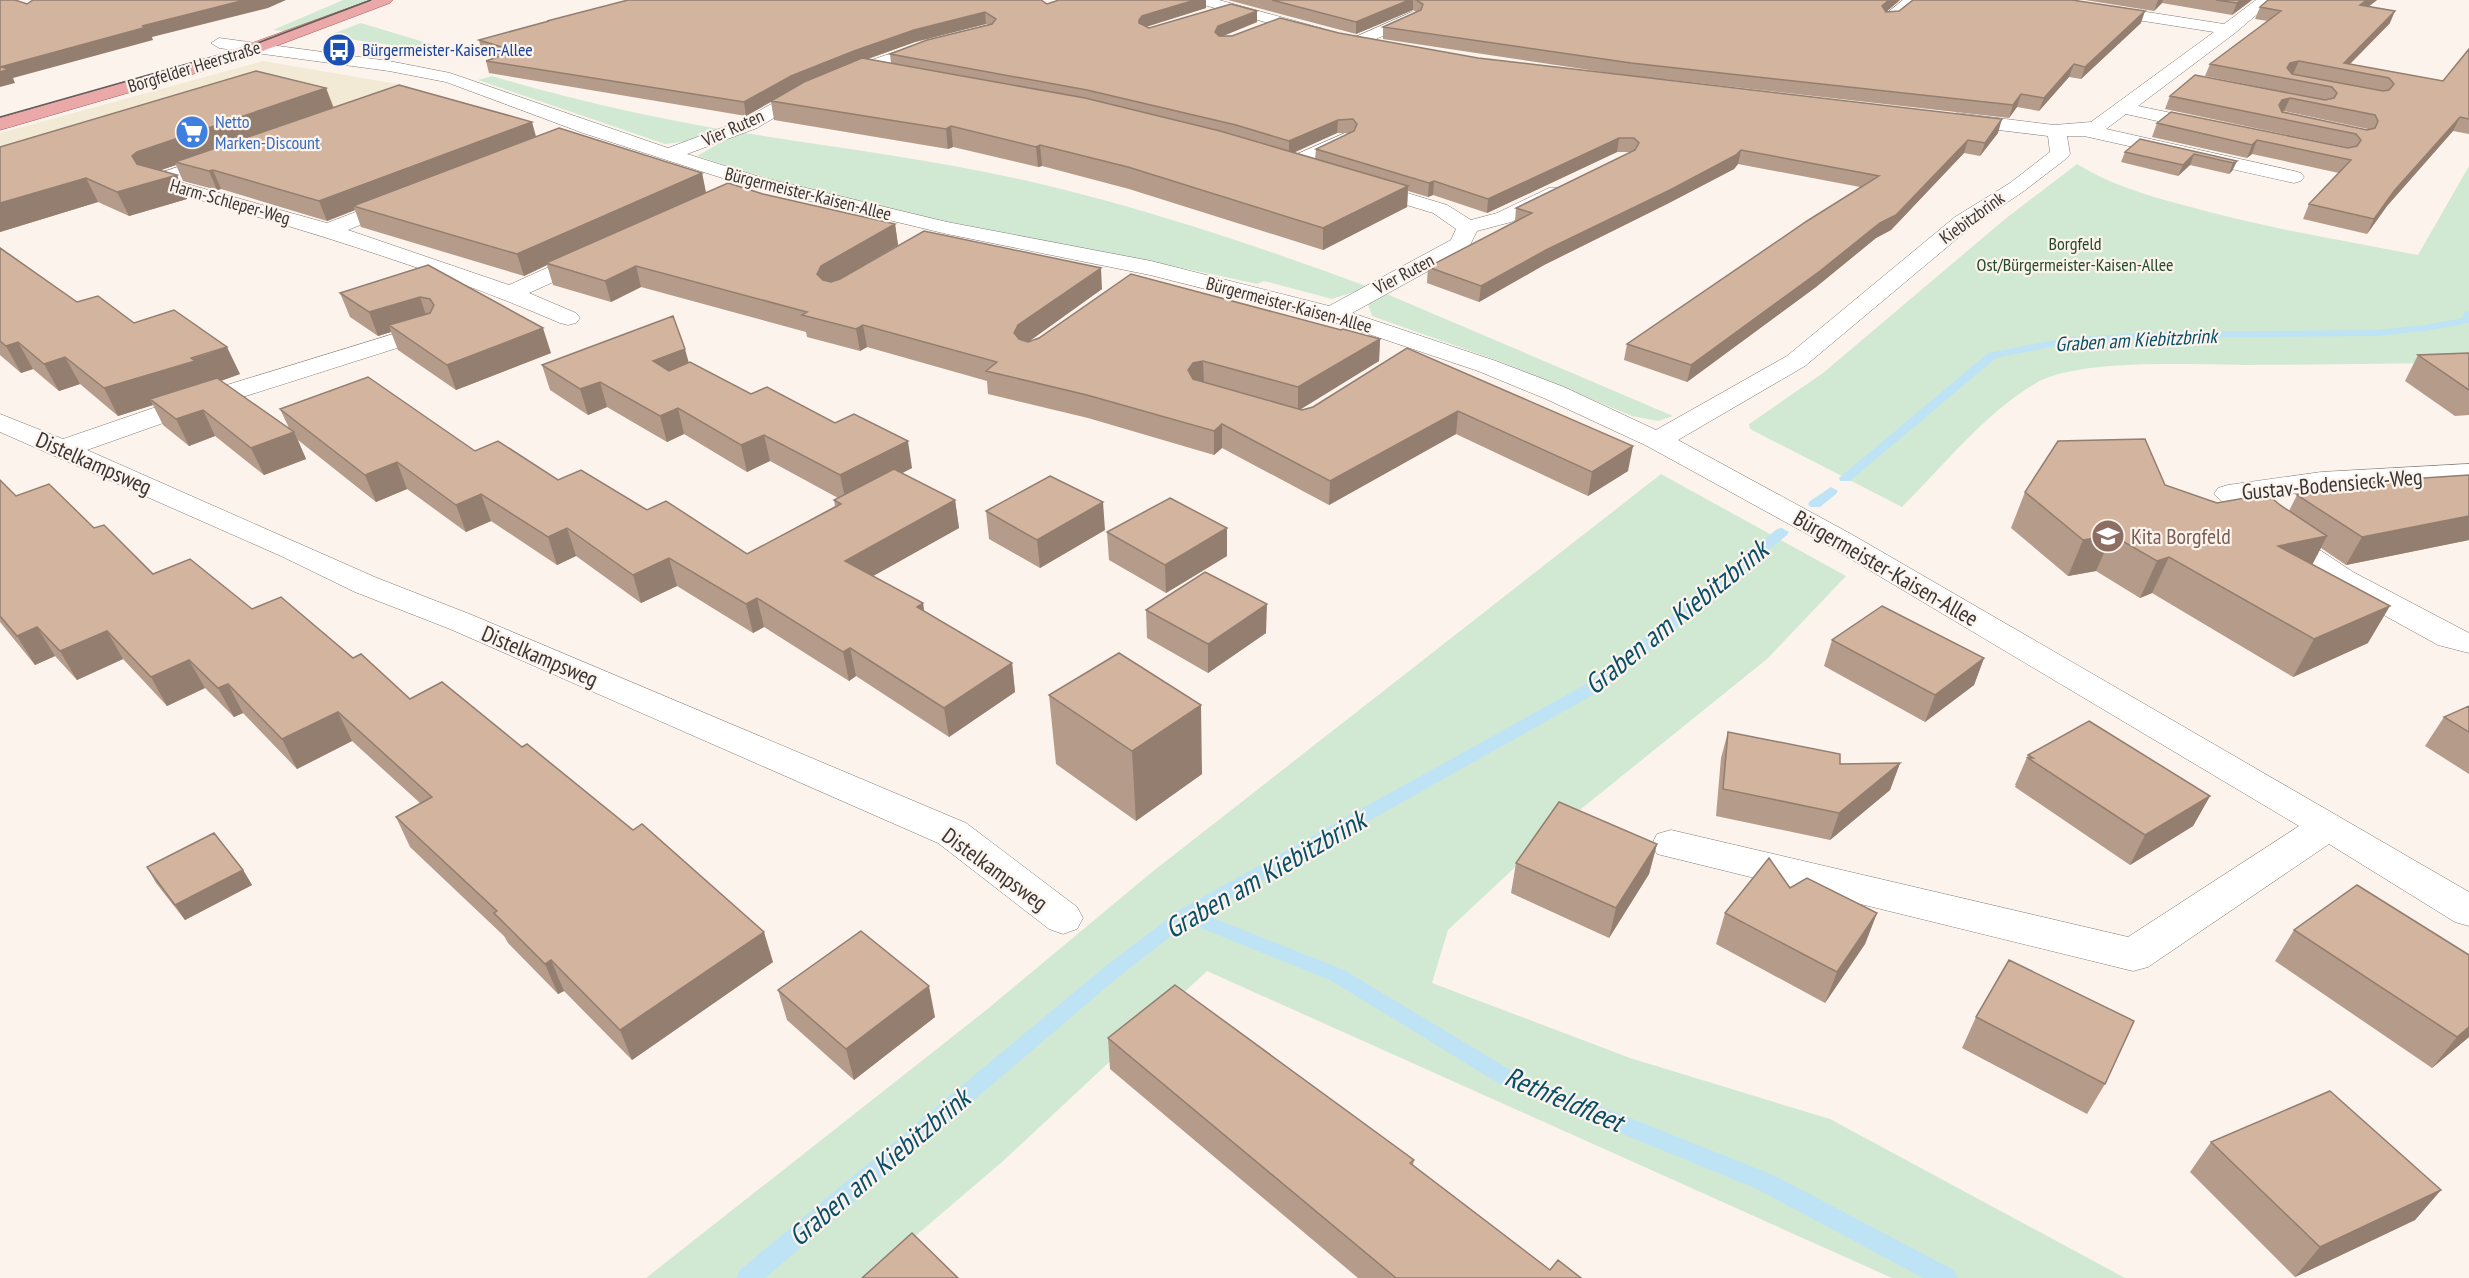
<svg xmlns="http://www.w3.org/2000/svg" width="2469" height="1278" viewBox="0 0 2469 1278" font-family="'PT Sans Narrow',sans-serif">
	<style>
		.commercial { fill: #f3ead5 }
		.green { fill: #d1e9d2 }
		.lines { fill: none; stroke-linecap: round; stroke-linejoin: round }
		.stream { fill: #bee3f5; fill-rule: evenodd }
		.minor-casing { stroke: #827a75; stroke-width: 1 }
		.major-casing { stroke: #a35a59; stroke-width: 1 }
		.minor { fill: #fff; fill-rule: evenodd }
		.major { fill: #eaa8a8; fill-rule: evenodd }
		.tram { stroke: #625d5a; stroke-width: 1.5 }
		.wall { fill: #b59b89; fill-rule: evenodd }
		.shaded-wall { fill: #937e6f }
		.building { fill: #d2b49f; stroke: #937e6f; stroke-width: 1.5; fill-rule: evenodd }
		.labels { text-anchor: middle; stroke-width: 4.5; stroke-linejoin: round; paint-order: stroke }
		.far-transit-label { font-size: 18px; fill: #164399; stroke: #fcf3ed; text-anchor: start }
		.far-street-label { font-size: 18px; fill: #393533; stroke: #fcf3ed }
		.far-shop-label { font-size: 18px; fill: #366cbe; stroke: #fcf3ed; text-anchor: start }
		.far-park-label { font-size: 18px; fill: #224a26; stroke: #fcf3ed }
		.far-water-label { font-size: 20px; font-style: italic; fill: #074f68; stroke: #fcf3ed }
		.street-label { font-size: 22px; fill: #393533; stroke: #fcf3ed }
		.education-label { font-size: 22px; fill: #785e54; stroke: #fcf3ed; text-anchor: start }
		.near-water-label { font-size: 28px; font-style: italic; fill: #074f68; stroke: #fcf3ed }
	</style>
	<rect width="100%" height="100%" fill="#fcf3ed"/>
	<!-- commercial -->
	<path class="commercial" d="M263 61 409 86 134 178 0 161V133Z"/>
	<!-- green -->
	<path class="green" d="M343 0H377L295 32 273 30Z
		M361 23 437 46 426 50 327 36Z
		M492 76C569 99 646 116 725 130L690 141 665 144 478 80Z
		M739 132C844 149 949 161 1053 187 1160 213 1265 249 1369 287L1332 299 1264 281 1257 284C1070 242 878 217 697 156Z
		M2077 164C2109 184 2146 195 2183 205 2260 227 2339 240 2418 255L2469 166V360L2436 363C2372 364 2308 365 2244 365 2191 365 2081 358 2036 383 1986 412 1943 466 1902 507L1750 429 1749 424 1823 373 2005 219Z
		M1382 292 1673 416 1658 421 1632 416 1504 363 1372 316 1368 304Z
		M1661 474 1846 576 1767 659 1555 830 1448 930 1432 983 1630 1058 1830 1119 2125 1278H1892L1207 971 1002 1162 866 1278H646L985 1011 1152 872Z"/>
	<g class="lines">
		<!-- stream -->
		<path class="stream" d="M2469 311V323L2425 331 2376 336 2165 338 2070 343 1996 358 1850 481H1840L1839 478 1988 353 2070 337 2165 332 2376 330 2425 325 2462 318 2465 312Z
			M1831 487 1838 491 1836 494 1820 507H1810L1808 504 1810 501Z
			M1782 528 1789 532 1787 535 1602 690 1203 914 1344 970 1512 1071 1773 1175 1954 1270 1958 1278H1923L1757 1189 1498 1083 1330 980 1188 923 1116 979 765 1278H736L740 1270 1102 969 1179 910 1590 682 1777 529Z"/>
		<!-- minor casing -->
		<g class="minor-casing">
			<path id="minor" d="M1194 0H1219L1324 29 1326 32 1318 37 1197 3Z
				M1903 0H1920L1895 21H1883L1881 18Z
				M2033 0H2070L2224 24 2256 0H2274L2235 33 2138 106 2214 122 2216 126 2214 130 2207 132 2126 114 2106 129 2294 171 2301 173 2304 177 2301 181 2294 183 2084 136H2067L2070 154 2067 158 2024 191 1971 227 1805 366 1678 440 1851 534 2469 892V926L2455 922 2329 844 2148 967 2133 971 1657 854 1652 844 1657 834 1671 830 2128 937 2299 826 1829 546 1647 446 1546 399 1478 371 1324 319 1150 275 947 234 747 186 583 133 446 82 389 71 219 48 211 43 219 38 389 61 450 73 668 148 743 120 794 91 857 65 933 39 939 41 941 44 939 47 806 99 757 128 687 154 760 177 947 222 1151 261 1329 306 1451 240 1456 229 1433 213 1357 190 1354 186 1357 182H1371L1447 205 1471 220 1497 213 1549 188H1563L1566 192 1563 196 1511 222 1477 231 1468 249 1352 313 1496 361 1564 387 1656 430 1787 356 1955 217 2010 183 2050 152 2048 136 1957 125 1950 123 1948 119 1950 115 1957 113 2054 125 2091 122 2214 32 2041 5Z
				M1412 12 1418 14 1420 17 1418 20 1365 44H1353L1351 41 1353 38Z
				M1345 133 1352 135 1354 139 1352 143 1300 167H1286L1283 163 1286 159Z
				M222 152 229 154 232 158 229 162 176 181 327 223 392 198 399 196 406 198 409 202 406 206 348 230 509 285 582 252 590 250 598 252 601 257 598 262 529 293 576 313 580 318 576 323 568 325 560 323C426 265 287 225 148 185L145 181 148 177Z
				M429 323 438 325 441 330 438 335 183 416 87 450 377 578 472 615 966 823 1077 907 1083 918 1077 929 1063 934 1049 929 938 843 450 629 355 592 281 556 0 432V414L63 439 165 404Z
				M2469 464V482L2321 490 2252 499 2285 527 2353 572 2469 633V653L2438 645 2331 586 2263 539 2214 494 2218 488 2228 485 2321 472Z"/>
		</g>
		<!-- major casing -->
		<g class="major-casing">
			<path id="major" d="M371 0H393L390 3 231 63 0 130V118L219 55Z"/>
		</g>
		<!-- minor -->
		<use href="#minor" class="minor"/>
		<!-- major -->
		<use href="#major" class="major"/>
		<!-- tram -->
		<path class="tram" d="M0 117 247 47 371 0"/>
	</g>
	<!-- wall -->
	<path class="wall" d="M1206 0V8L1146 27 1149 28 1257 22 1223 36 1339 33 1478 58 1623 75 1383 39V27L1416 12 1413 10 1356 34 1228 0H1900L1886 12 2141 23 2081 79 2069 77 2039 111 2017 107 2009 118 1662 79 1998 133 1980 156 1964 153 1891 230 1876 238 1816 287 1687 382 1624 360 1627 344 1860 187 1738 164 1734 169 1667 204 1544 265 1479 302 1427 283 1428 267 1515 222 1516 208 1632 152H1617L1487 213 1433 195 1428 197 1408 191 1407 207 1323 250 1129 189 1042 166 1038 167 953 147 948 149 774 120 771 102 746 116 489 73 486 61 497 57 482 53 479 40 547 22V21L1044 2 1047 4ZM986 24 989 25 890 54 891 63 868 59 915 42ZM1337 133H1351L1316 149 1315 159 1294 152Z
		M2085 0H2252L2232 15 2162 3 2154 11Z
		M2377 0 2368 7 2390 23 2350 64 2443 81 2469 49V134L2453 131 2387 206 2367 234 2303 219 2309 204 2339 173 2252 154 2247 158 2152 137 2157 123 2350 148 2165 109 2170 96 2195 75 2326 100 2205 76 2210 64 2268 21 2255 19 2260 7ZM2292 74H2293L2383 91ZM2282 111H2284L2368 129 2367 130Z
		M326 88 334 108 536 137 702 173 706 192 763 194 895 224 898 245 839 280 1102 289 1029 341 1341 330 1380 339 1379 361 1300 409 1302 410 1313 407 1407 348 1628 471 1588 496 1456 434 1329 505 1222 448 1214 455 1088 418 988 394 987 381 867 347 860 351 807 337 806 332 641 287 611 302 553 285 547 265 524 276 361 227 355 210 327 221 221 189 217 190 183 181 176 165 160 170 177 175 187 199 129 216 98 202 0 232V147Z
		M2140 139 2237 161 2232 171 2229 174 2190 165 2178 176 2121 162 2125 152Z
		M0 247 77 302 134 323 240 374 221 381 289 428 280 409 475 451 647 510 747 554 835 506 834 500 838 498 770 461 747 472 684 434 667 442 607 407 588 415 550 390 542 365 689 363 751 394 912 468 902 473 955 500 959 528 873 576 923 603 924 612 1012 663 1015 692 949 737 856 676 849 681 764 627 753 633 677 586 641 603 576 556 557 565 491 521 466 532 407 489 376 502 298 440 306 459 264 475 215 436 189 446 163 425 153 405 118 416 80 384 59 391 33 369 21 373 0 355Z
		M428 265 551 353 456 390 398 350 391 332 378 336 350 317 340 293Z
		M2469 353V415L2455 416 2405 381 2418 355Z
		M2469 475V540L2346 565 2321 548 2312 564 2368 643 2293 677 2152 593 2140 598 2096 571 2068 576 2011 528 2025 492 2165 485 2217 503 2280 505 2289 511 2297 495Z
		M0 480 16 496 94 528 153 574 252 609 353 658 773 962 632 1060 564 991 558 994 508 943 504 936 410 847 396 817 420 803 352 741 297 769 243 713 234 717 205 688 167 706 123 659 77 680 55 656 35 665 0 622Z
		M986 511 1105 530 1040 568 989 539Z
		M1107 532 1227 556 1166 593 1109 560Z
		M1146 610 1266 633 1208 673 1147 638Z
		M1832 640 1984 658 1974 685 1925 722 1824 666Z
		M1049 695 1202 774 1136 821 1056 764Z
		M2469 706V774L2425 746 2444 717Z
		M1728 732 1840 764 1900 763 1890 790 1830 840 1716 816 1721 758Z
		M2028 755 2210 796 2193 826 2130 865 2015 787 2016 785H2015Z
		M1657 844 1649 874 1609 938 1511 893 1516 863Z
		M147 867 243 870 252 885 185 920 156 883Z
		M1790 888 1877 913 1865 944 1825 1003 1716 944 1725 913Z
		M2294 930 2469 955V1037L2432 1068 2275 961Z
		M778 990 935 1017 854 1080 787 1020Z
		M1976 1017 2105 1084 2087 1114 1962 1048Z
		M1108 1038 1414 1160 1413 1165 1550 1270 1581 1278H1358L1110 1069Z
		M2211 1142 2441 1190 2415 1220 2295 1277 2190 1172Z"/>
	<!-- shaded-wall -->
	<path class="shaded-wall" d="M245 0H286L268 8 152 37 153 40 13 78 15 83 0 87V67L142 26Z
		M1195 0H1206V8L1142 28 1139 32V20L1142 16Z
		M1409 0H1413V10L1356 34V22Z
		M1889 0H1900L1879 18 1882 6Z
		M2158 0H2163L2162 3 2154 11Z
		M2241 0H2252L2232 15 2237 3Z
		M2367 0H2377L2355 17 2360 5Z
		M1257 11V22L1218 38 1215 32 1218 26Z
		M2145 11 2141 23 2081 79 2085 67Z
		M2395 11 2390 23 2344 70V63Z
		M985 12 986 24 915 42 856 63 793 89 746 116 744 102 791 76 854 51 914 30Z
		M2299 61 2293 74 2285 76 2287 68 2290 63Z
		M2074 64 2069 77 2039 111 2044 98Z
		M326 88 334 110 175 162 176 165 147 175 143 180 132 156 137 152Z
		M2021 94 2017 107 2009 118 2013 105Z
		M2290 98 2284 111 2276 113 2273 118 2279 105 2282 100Z
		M2460 117 2453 131 2387 206 2367 234 2374 219 2394 191Z
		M2002 119 1998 133 1980 156 1985 143Z
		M1338 120 1337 133 1289 155V141Z
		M532 122 537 140 353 206 355 210 327 221 319 201Z
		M951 126 953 147 948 149 946 129Z
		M1619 138 1617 152 1487 213 1488 199Z
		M1968 140 1964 153 1891 230 1876 238 1816 287 1687 382 1691 365Z
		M2257 140 2252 154 2247 158 2252 145Z
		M1040 145 1042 166 1038 167 1036 147Z
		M1741 150 1738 164 1734 169 1667 204 1544 265 1479 302 1481 286 1546 250Z
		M2194 154 2190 165 2178 176 2183 165Z
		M2237 161 2232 171 2229 174 2233 163Z
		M213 170 221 189 217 190 209 171Z
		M702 173 706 194 546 263 547 265 524 276 517 254Z
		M177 175 187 199 129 216 117 192Z
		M86 178 98 202 0 232V203Z
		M1434 181 1433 195 1428 197 1429 183Z
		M1408 186 1407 207 1323 250V228Z
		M895 224 898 245 825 288 817 274 821 266Z
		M636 266 641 287 611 302 605 281Z
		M1101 268 1102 289 1020 348 1014 333 1018 325Z
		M420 297 428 321 389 325 391 332 378 336 369 312Z
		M863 325 867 347 860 351 856 329Z
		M543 328 551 353 456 390 447 365Z
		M1380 339 1379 361 1298 411V387Z
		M18 342 33 369 21 373 6 346Z
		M227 347 240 374 206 386 150 399 153 405 118 416 104 388Z
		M685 349 692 374 659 386 653 361Z
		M65 357 80 384 59 391 44 364Z
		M1203 361 1204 384 1194 386 1188 370 1193 363Z
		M600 382 607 407 588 415 580 389Z
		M678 408 684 434 667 442 660 416Z
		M203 410 215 436 189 446 176 419Z
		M1458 411 1456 434 1329 505 1330 481Z
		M1222 424V448L1214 455V431Z
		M294 432 306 459 264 475 251 448Z
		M764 435 770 461 747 472 741 445Z
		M908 441 912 468 846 502 840 475Z
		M1633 446 1628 471 1588 496 1592 472Z
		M397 462 407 489 376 502 365 475Z
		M481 494 491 521 466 532 456 505Z
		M955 500 959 528 850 589 845 561Z
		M1103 502 1105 530 1040 568 1037 540Z
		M2469 516V540L2346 565 2362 537Z
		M567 528 576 556 557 565 548 537Z
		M1227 528V556L1166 593 1165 565Z
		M2112 535 2096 571 2068 576 2083 540Z
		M2327 536 2308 573 2278 546Z
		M2169 557 2152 593 2140 598 2157 561Z
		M669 558 677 586 641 603 633 575Z
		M757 598 764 627 753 633 746 604Z
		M923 603 927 632 917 607Z
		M1267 604 1266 633 1208 673V644Z
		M2390 606 2368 643 2293 677 2314 639Z
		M37 627 55 656 35 665 17 636Z
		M107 631 123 659 77 680 60 651Z
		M850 648 856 676 849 681 843 652Z
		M1984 658 1974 685 1925 722 1935 695Z
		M189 660 205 688 167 706 151 677Z
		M1012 663 1015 692 949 737 944 708Z
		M228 684 243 713 234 717 218 688Z
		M1201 705 1202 774 1136 821 1132 751Z
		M338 712 352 741 297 769 282 739Z
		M1900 763 1890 790 1830 840 1839 813Z
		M2210 796 2193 826 2130 865 2145 835Z
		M1657 844 1649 874 1609 938 1616 908Z
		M243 870 252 885 185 920 175 905Z
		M1877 913 1865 944 1825 1003 1837 972Z
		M764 932 773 962 632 1060 620 1030Z
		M551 960 564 991 558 994 545 964Z
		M929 986 935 1017 854 1080 846 1049Z
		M2469 1027V1037L2432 1068 2457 1037Z
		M2441 1190 2415 1220 2295 1277 2320 1247Z"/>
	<!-- building -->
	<path class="building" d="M0 0H15L27 4 33 0H245L142 26 147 27 0 67 9 69 0 72Z
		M628 0H1041L1047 4 1059 0H1195L1142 16 1139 20V23L1149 28 1231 4 1257 11 1218 26 1215 32 1219 36H1232L1280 18 1339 33 1478 58 2002 119 1985 143 1968 140 1896 215 1880 223 1820 271 1691 365 1627 344 1807 221 1879 176 1741 150 1736 155 1670 190 1546 250 1481 286 1428 267 1532 213 1516 208 1635 150 1639 143 1634 138H1619L1488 199 1434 181 1429 183 1316 149 1354 131 1357 124 1353 119 1338 120 1289 141 1236 125 1087 90 890 54 927 40 992 24 996 19 985 12 914 30 854 51 791 76 744 102 486 61 515 51 479 40 549 21H547Z
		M1272 0H1409L1356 22Z
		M1416 0H1889L1882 6 1886 12 1899 11 1913 0H2072L2145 11 2085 67 2074 64 2044 98 2021 94 2013 105 1631 63 1383 27 1421 10 1423 4Z
		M2216 0H2241L2237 3Z
		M2268 0H2367L2360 5 2395 11 2344 63 2443 81 2469 49V119L2460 117 2394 191 2374 219 2309 204 2351 160 2257 140 2252 145 2157 123 2171 112 2348 148 2357 146 2361 140 2356 134 2170 96 2195 75 2325 100 2334 98 2337 93 2332 87 2210 64 2281 11 2260 7ZM2299 61 2389 78 2394 84 2389 90 2383 91 2292 74 2287 68 2290 63ZM2290 98 2375 115 2378 121 2375 128 2367 130 2282 112 2279 105 2282 100Z
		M862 58 1085 98 1220 131 1408 186 1323 228 1128 167 1040 145 1036 147 951 126 946 129 771 101 804 82Z
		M256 71 326 88 137 152 132 156 137 164 177 175 117 192 86 178 0 203V147Z
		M399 85 532 122 319 201 213 170 209 171 175 162Z
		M559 128 702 173 517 254 353 206Z
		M2140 139 2237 161 2233 163 2194 154 2183 165 2125 152Z
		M728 183 763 194 895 224 821 266 817 274 823 280 831 282 840 279 924 231 1101 268 1018 325 1014 333 1019 339 1028 342 1039 338 1131 274 1341 330 1343 329 1380 339 1298 387 1203 361 1193 363 1188 370 1193 379 1302 410 1313 407 1407 348 1633 446 1592 472 1458 411 1330 481 1222 424 1214 431 1087 395 986 371 997 362 863 325 856 329 802 315 807 312 636 266 605 281 546 263Z
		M0 248 77 302 98 296 134 323 174 310 227 347 191 358 195 361 104 388 65 357 44 364 18 342 6 346 0 341Z
		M428 265 543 328 447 365 389 325 430 313 434 305 430 299 420 297 369 312 340 293Z
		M673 316 685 349 653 361 669 371 690 362 751 394 767 387 835 423 854 414 908 441 840 475 764 435 741 445 678 408 660 416 600 382 580 389 542 365Z
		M2469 353V390L2418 355Z
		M368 377 475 451 498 441 558 480 581 470 647 510 666 501 747 554 841 504 834 500 894 469 955 500 845 561 923 603 917 607 1012 663 944 708 850 648 843 652 757 598 746 604 669 558 633 575 567 528 548 537 481 494 456 505 397 462 365 475 280 409Z
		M217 378 294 432 251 448 203 410 176 419 150 399Z
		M2145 439 2165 485 2217 503 2267 494 2280 505 2327 536 2278 546 2390 606 2314 639 2169 557 2157 561 2112 535 2083 540 2025 492 2058 441Z
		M2469 475V516L2362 537 2297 495 2378 481Z
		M1050 476 1103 502 1037 540 986 511Z
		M0 480 16 496 49 484 94 528 104 525 153 574 190 559 252 609 281 597 353 658 361 654 410 699 442 682 522 747 527 744 633 830 642 824 764 932 620 1030 551 960 545 964 494 913 497 911 396 817 432 797 338 712 282 739 228 684 218 688 189 660 151 677 107 631 60 651 37 627 17 636 0 616Z
		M1170 498 1227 528 1165 565 1107 532Z
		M1205 572 1267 604 1208 644 1146 610Z
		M1882 606 1984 658 1935 695 1832 640Z
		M1119 653 1201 705 1132 751 1049 695Z
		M2469 706V732L2444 717Z
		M2089 721 2210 796 2145 835 2028 758H2033L2028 755Z
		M1728 732 1840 754V764L1900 763 1839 813 1723 789Z
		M1559 802 1657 844 1616 908 1516 863Z
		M214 833 243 870 175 905 147 867Z
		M1769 858 1790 888 1807 878 1877 913 1837 972 1725 913Z
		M2357 885 2469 955V1027L2457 1037 2294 930Z
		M861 931 929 986 846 1049 778 990Z
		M2009 960 2134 1021 2105 1084 1976 1017Z
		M1175 985 1414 1160 1410 1163 1550 1270 1558 1260 1581 1278H1396L1108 1038Z
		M2330 1091 2441 1190 2320 1247 2211 1142Z
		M912 1233 958 1278H862Z"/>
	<!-- icons -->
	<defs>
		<g id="bus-disc" transform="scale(1.725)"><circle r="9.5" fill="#1a4fb4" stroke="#fcf3ed"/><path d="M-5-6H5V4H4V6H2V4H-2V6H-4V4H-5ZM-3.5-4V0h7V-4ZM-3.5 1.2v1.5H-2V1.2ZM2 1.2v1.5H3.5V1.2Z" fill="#fff"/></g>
		<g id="supermarket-disc" transform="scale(1.725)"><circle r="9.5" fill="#3f7fe0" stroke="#fcf3ed"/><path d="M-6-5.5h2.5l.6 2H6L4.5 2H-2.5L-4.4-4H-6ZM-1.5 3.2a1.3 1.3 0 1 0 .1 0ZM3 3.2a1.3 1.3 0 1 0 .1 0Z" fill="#fff"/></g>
		<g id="school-disc" transform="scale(1.725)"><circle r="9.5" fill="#8d6e63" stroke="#fcf3ed"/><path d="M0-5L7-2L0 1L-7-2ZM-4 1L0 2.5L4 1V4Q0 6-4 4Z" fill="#fff"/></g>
	</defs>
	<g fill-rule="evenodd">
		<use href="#bus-disc" x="339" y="50"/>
		<use href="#supermarket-disc" x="192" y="132"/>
		<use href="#school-disc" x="2108" y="536"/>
	</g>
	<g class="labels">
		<!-- far-transit labels -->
		<g class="far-transit-label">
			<text x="362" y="56">Bürgermeister-Kaisen-Allee</text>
		</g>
		<!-- far-street labels -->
		<g class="far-street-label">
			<text transform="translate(194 67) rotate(-17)" y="6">Borgfelder Heerstraße</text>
			<text transform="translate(733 128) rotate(-24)" y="6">Vier Ruten</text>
			<text transform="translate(808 194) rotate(14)" y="6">Bürgermeister-Kaisen-Allee</text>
			<text transform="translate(230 202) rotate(16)" y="6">Harm-Schleper-Weg</text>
			<text transform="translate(1972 218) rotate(-36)" y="6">Kiebitzbrink</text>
			<text transform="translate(1404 274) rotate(-28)" y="6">Vier Ruten</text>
			<text transform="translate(1289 305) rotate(15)" y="6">Bürgermeister-Kaisen-Allee</text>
		</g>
		<!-- far-shop labels -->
		<g class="far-shop-label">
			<text x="215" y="128">Netto<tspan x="215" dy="21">Marken-Discount</tspan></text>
		</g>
		<!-- far-park labels -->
		<g class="far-park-label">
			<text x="2075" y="250">Borgfeld<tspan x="2075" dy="21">Ost/Bürgermeister-Kaisen-Allee</tspan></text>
		</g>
		<!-- far-water labels -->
		<g class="far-water-label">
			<text transform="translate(2136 340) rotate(-3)" y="7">Graben am Kiebitzbrink</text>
		</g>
		<!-- street labels -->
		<g class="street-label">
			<text transform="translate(94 463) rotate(24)" y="8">Distelkampsweg</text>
			<text transform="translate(2332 484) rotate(-5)" y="8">Gustav-Bodensieck-Weg</text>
			<text transform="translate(1886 568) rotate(30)" y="8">Bürgermeister-Kaisen-Allee</text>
			<text transform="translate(540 656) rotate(23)" y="8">Distelkampsweg</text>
			<text transform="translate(995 869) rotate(36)" y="8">Distelkampsweg</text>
		</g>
		<!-- education labels -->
		<g class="education-label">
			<text x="2131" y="544">Kita Borgfeld</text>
		</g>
		<!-- near-water labels -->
		<g class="near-water-label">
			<text transform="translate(1676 617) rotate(-39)" y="10">Graben am Kiebitzbrink</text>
			<text transform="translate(1265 874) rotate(-30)" y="10">Graben am Kiebitzbrink</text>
			<text transform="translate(1564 1099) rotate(23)" y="10">Rethfeldfleet</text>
			<text transform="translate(879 1167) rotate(-40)" y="10">Graben am Kiebitzbrink</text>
		</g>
	</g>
</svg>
